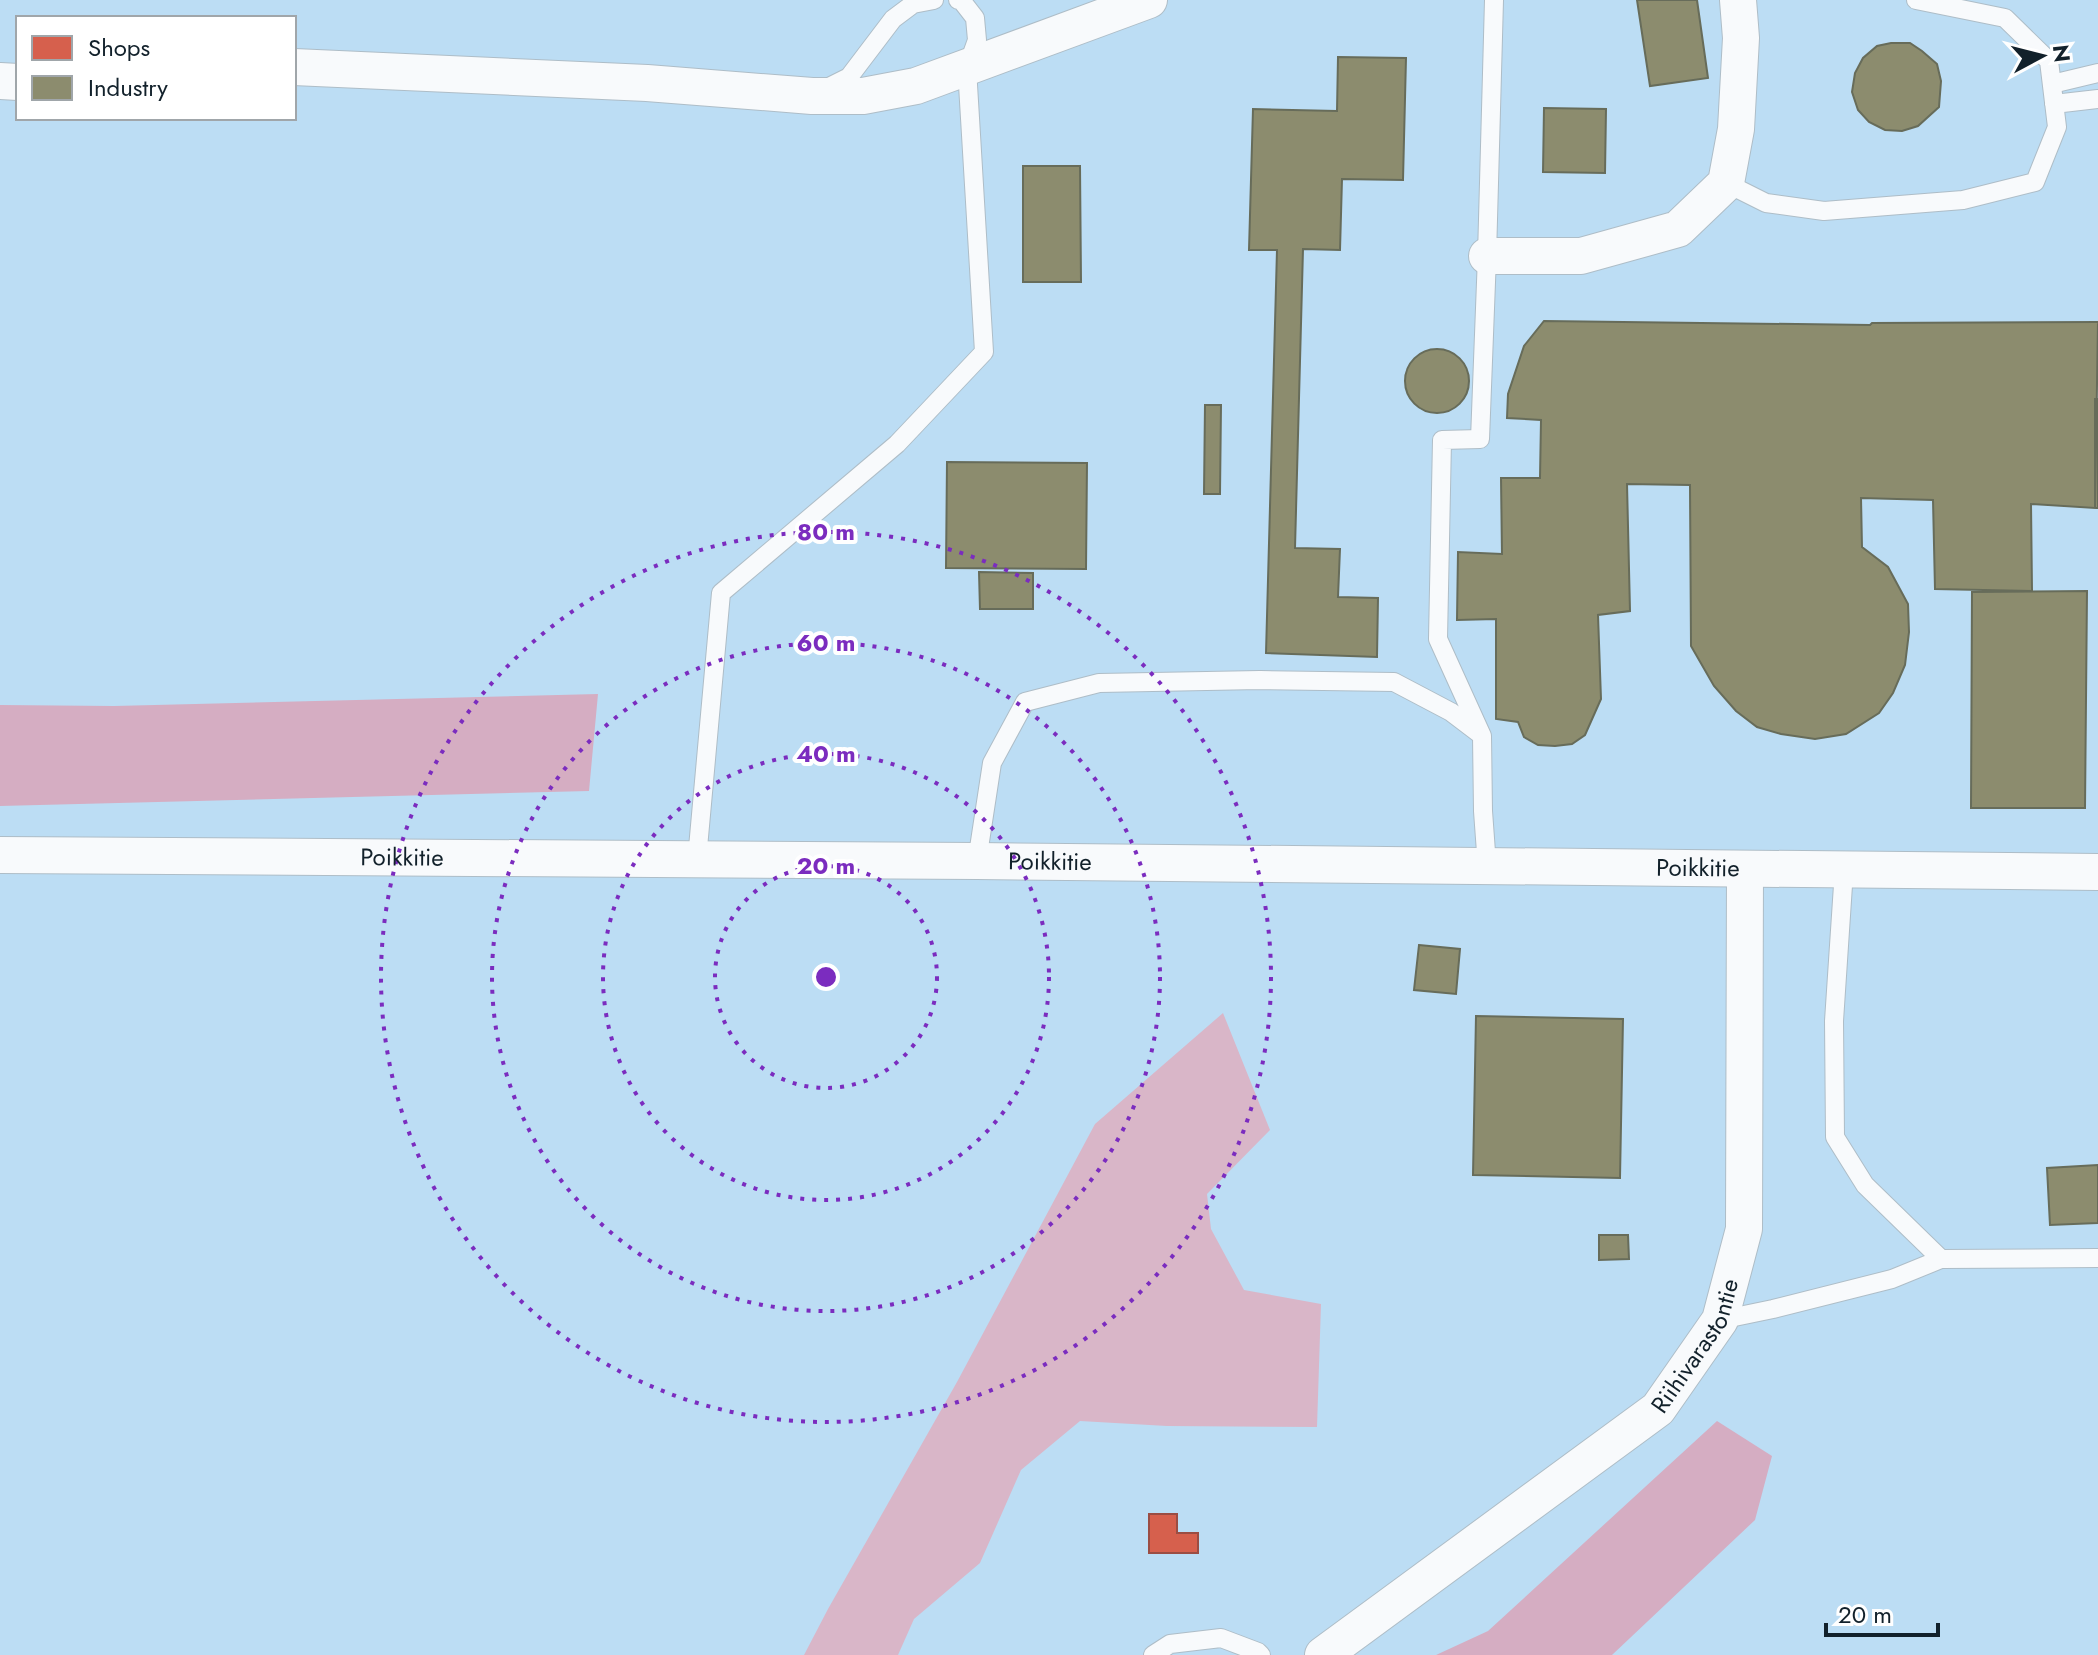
<svg xmlns="http://www.w3.org/2000/svg" width="2098" height="1655" viewBox="0 0 2098 1655" font-family="Jost,sans-serif">
	<style>
		.built { fill: #bcddf4; fill-rule: evenodd }
		.green { fill: #d9b6c8 }
		.forest { fill: #d5adc2 }
		.shops { fill: #d6604d; stroke: #9b4d43; stroke-width: 2 }
		.industry { fill: #8c8c6e; stroke: #676c5a; stroke-width: 2 }
		.lines { fill: none; stroke-linecap: round; stroke-linejoin: round }
		.lane-casing { stroke: #aebdc7; stroke-width: 20 }
		.street-casing { stroke: #aebdc7; stroke-width: 38 }
		.lane { stroke: #f8fafc; stroke-width: 18 }
		.street { stroke: #f8fafc; stroke-width: 36 }
		.ring { fill: none; stroke: #7b2cbf; stroke-width: 4; stroke-dasharray: 4 8 }
		.labels { text-anchor: middle; stroke-width: 8; stroke-linejoin: round; paint-order: stroke }
		.street-label { font-size: 24px; fill: #12212b; stroke: #fff }
		.centre { fill: #7b2cbf; stroke: #fff; stroke-width: 4 }
		.ring-label { font-size: 24px; text-anchor: middle; font-weight: bold; fill: #7b2cbf; stroke: #fff; stroke-width: 8; stroke-linejoin: round; paint-order: stroke }
	</style>
	<rect width="100%" height="100%" fill="#d0e1ed"/>
	<!-- built -->
	<path class="built" d="M0 0H2098V1655H0ZM18 18H294V118H18Z"/>
	<!-- green -->
	<path class="green" d="M1223 1013 1270 1130 1207 1194 1211 1229 1244 1290 1321 1304 1317 1427 1167 1426 1080 1421 1021 1470 980 1563 914 1619 898 1655H804L828 1609 957 1382 1095 1124Z"/>
	<!-- forest -->
	<path class="forest" d="M598 694 589 791 0 806V705L114 706Z
		M1717 1421 1772 1456 1755 1520 1612 1655H1436L1488 1631Z"/>
	<!-- shops -->
	<path class="shops" d="M1149 1514H1177V1533H1198V1553H1149Z"/>
	<!-- industry -->
	<path class="industry" d="M1637 0H1697L1708 78 1650 86Z
		M1891 43H1910L1922 51 1937 64 1941 81 1939 107 1918 126 1902 131 1885 130 1869 122 1858 110 1852 92 1855 73 1863 58 1877 46Z
		M1338 57 1406 58 1403 180 1342 179 1340 250 1303 249 1295 548 1340 549 1338 597 1378 598 1377 657 1266 653 1277 250H1249L1253 109 1337 111Z
		M1544 108 1606 109 1605 173 1543 172Z
		M1023 166H1080L1081 282H1023Z
		M1544 321 1870 325 1872 323 2098 322 2095 508 2031 504 2032 591 1935 589 1933 500 1861 498 1862 547 1888 567 1908 604 1909 632 1905 665 1893 693 1879 713 1846 734 1815 739 1781 734 1757 727 1736 711 1714 686 1691 646 1690 485 1627 484 1630 611 1598 615 1601 699 1585 735 1572 744 1555 746 1538 745 1524 737 1518 722 1496 719V619L1457 620 1458 552 1502 554 1501 478H1540L1541 420 1507 418 1508 394 1524 346Z
		M1405 381a32 32 0 1 1 64 0a32 32 0 1 1-64 0Z
		M2095 399H2098V508H2095Z
		M1205 405H1221L1220 494H1204Z
		M947 462 1087 463 1086 569 946 568Z
		M979 572 1033 573V609H980Z
		M2087 591 2085 808H1971L1972 592Z
		M1419 945 1460 949 1456 994 1414 990Z
		M1476 1016 1623 1019 1620 1178 1473 1175Z
		M2098 1165V1223L2050 1225 2047 1168Z
		M1599 1235H1628L1629 1259 1599 1260Z"/>
	<g class="lines">
		<!-- lane casing -->
		<g class="lane-casing">
			<path id="lane" d="M2052 84 2098 73
				M825 89 849 77 893 19 913 4 934 0
				M2054 104 2098 99
				M1726 183 1766 203 1824 211 1963 200 2035 182 2057 127 2049 61 2005 18 1916 0
				M697 859 721 593 897 444 984 352 967 68 977 40 975 18 961 0H958
				M977 861 992 763 1025 702 1099 683 1260 680 1394 682 1451 712 1480 734
				M1487 866 1483 811 1482 736 1438 639 1442 440 1480 439 1487 256 1494 0
				M1844 870 1834 1021 1835 1137 1865 1185 1941 1259 2098 1258
				M1720 1320 1773 1309 1892 1279 1941 1259
				M1153 1655 1170 1644 1221 1638 1258 1652 1261 1655"/>
		</g>
		<!-- street casing -->
		<g class="street-casing">
			<g id="street">
				<path d="M294 67 647 83 812 96H863L916 86 1149 0"/>
				<path d="M0 81 18 82"/>
				<path d="M1487 256H1581L1678 229 1726 183 1736 129 1741 38 1738 0"/>
				<path id="s1" d="M0 855 977 861 2098 872"/>
				<path id="s2" d="M1323 1655 1658 1409 1720 1320 1744 1229 1745 869"/>
			</g>
		</g>
		<!-- lane -->
		<use href="#lane" class="lane"/>
		<!-- street -->
		<use href="#street" class="street"/>
	</g>
	<!-- distance rings -->
	<g class="ring">
		<circle cx="826" cy="977" r="111"/>
		<circle cx="826" cy="977" r="223"/>
		<circle cx="826" cy="977" r="334"/>
		<circle cx="826" cy="977" r="445"/>
	</g>
	<g class="labels">
		<!-- street labels -->
		<g class="street-label">
			<text dy="8" stroke="none"><textPath href="#s1" startOffset="402">Poikkitie</textPath></text>
			<text dy="8" stroke="none"><textPath href="#s1" startOffset="1050">Poikkitie</textPath></text>
			<text dy="8" stroke="none"><textPath href="#s1" startOffset="1698">Poikkitie</textPath></text>
			<text dy="8" stroke="none"><textPath href="#s2" startOffset="490">Riihivarastontie</textPath></text>
		</g>
	</g>
	<circle cx="826" cy="977" r="12" class="centre"/>
	<g class="ring-label">
		<text x="826" y="540">80 m</text>
		<text x="826" y="651">60 m</text>
		<text x="826" y="762">40 m</text>
		<text x="826" y="874">20 m</text>
	</g>
	<!-- legend -->
	<rect x="16" y="16" width="280" height="104" fill="#ffffff" stroke="#a0a6aa" stroke-width="2"/>
	<rect x="32" y="36" width="40" height="24" fill="#d6604d" stroke="#a0a6aa" stroke-width="2"/>
	<text x="88" y="56" font-size="24" fill="#12212b">Shops</text>
	<rect x="32" y="76" width="40" height="24" fill="#8c8c6e" stroke="#a0a6aa" stroke-width="2"/>
	<text x="88" y="96" font-size="24" fill="#12212b">Industry</text>
	<!-- north arrow -->
	<g transform="translate(2042 56) rotate(83)" stroke="#ffffff" stroke-width="6" paint-order="stroke">
	<path d="M0-6L14 30L0 20L-14 30Z" fill="#12212b"/>
	<text y="-12" font-size="22" font-weight="bold" text-anchor="middle" fill="#12212b">N</text>
	</g>
	<!-- scale -->
	<path d="M1826 1623v12h112v-12" fill="none" stroke="#12212b" stroke-width="4"/>
	<text x="1838" y="1623" font-size="24" fill="#12212b" stroke="#ffffff" stroke-width="6" paint-order="stroke">20 m</text>
</svg>
